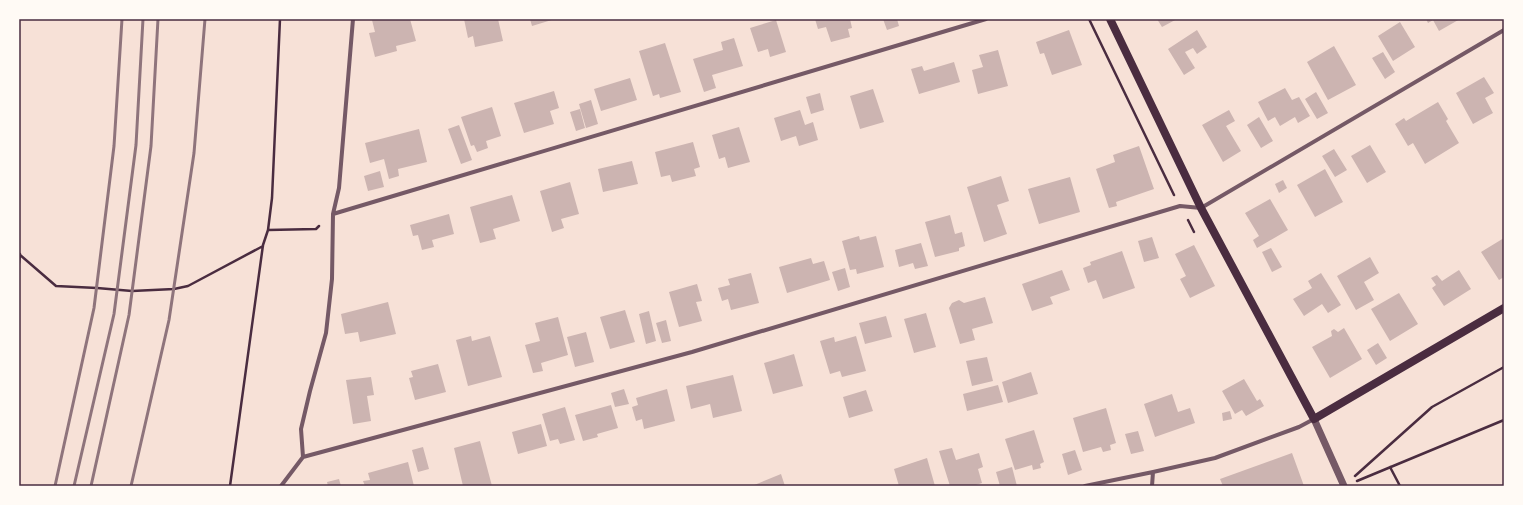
<svg xmlns="http://www.w3.org/2000/svg" width="1523" height="505" viewBox="0 0 1523 505" font-family="'DejaVu Sans',sans-serif">
	<style>
		.building { fill: #ccb4b1 }
		.lines { fill: none; stroke-linecap: round; stroke-linejoin: round }
		.path { stroke: #4a2c40; stroke-width: 2.5 }
		.minor { stroke: #755966; stroke-width: 4 }
		.tertiary { stroke: #755966; stroke-width: 7 }
		.secondary { stroke: #4a2c40; stroke-width: 8 }
		.rail { stroke: #8f747c; stroke-width: 3 }
		.neatline { fill: none; stroke: #4a2c40; stroke-width: 1.5 }
	</style>
	<rect width="100%" height="100%" fill="#f7e1d7"/>
	<!-- building -->
	<path class="building" d="M375 19H410L416 41 396 46 397 51 375 57 369 33 375 32 372 20Z
		M464 19H498L503 41 475 47 473 36 468 38Z
		M530 19H555L532 26Z
		M815 19H846V20L850 19 852 28 848 29 850 37 831 42 826 27 818 29Z
		M883 19H897L899 26 887 30Z
		M1157 19H1177L1162 27Z
		M1426 19H1460L1439 31 1433 20 1428 23Z
		M776 20 786 52 770 57 768 49 758 52 750 28Z
		M1400 22 1415 47 1393 61 1378 36Z
		M1069 30 1082 65 1052 75 1044 53 1040 54 1036 42Z
		M1197 30 1207 47 1197 54 1193 48 1185 52 1195 68 1184 75 1168 49Z
		M734 38 743 66 712 75 716 88 704 92 693 59 723 50 721 42Z
		M665 43 681 92 660 98 659 94 653 96 639 51Z
		M1334 46 1356 85 1328 100 1307 62Z
		M998 50 1008 86 978 94 972 70 983 67 979 55Z
		M1383 52 1395 72 1385 79 1372 58Z
		M954 62 960 82 919 94 911 69 922 66 924 71Z
		M1484 77 1494 93 1485 98 1493 113 1473 124 1456 93Z
		M630 78 637 100 601 111 594 89Z
		M1285 88 1292 100 1299 97 1310 116 1298 123 1295 117 1280 126 1275 117 1268 121 1258 102Z
		M873 89 884 122 860 129 850 96Z
		M554 91 559 108 550 111 554 124 524 133 514 103Z
		M1316 92 1328 113 1317 119 1305 99Z
		M820 93 824 110 811 114 806 97Z
		M591 100 598 124 586 128 579 104Z
		M1438 102 1448 119 1446 121 1459 143 1425 164 1413 143 1408 146 1395 124 1404 118 1406 121Z
		M492 107 501 136 486 141 488 148 477 152 474 145 471 146 461 117Z
		M580 109 585 128 576 131 570 112Z
		M800 110 805 125 813 122 818 140 799 146 796 136 781 141 774 118Z
		M1229 110 1235 121 1226 126 1241 151 1223 162 1202 125Z
		M1259 117 1273 141 1261 148 1247 125Z
		M459 125 472 160 461 164 448 129Z
		M739 127 750 162 728 168 725 157 719 159 712 135Z
		M419 129 427 162 398 169 399 176 389 179 384 159 370 163 365 143Z
		M693 142 700 167 694 169 696 176 672 182 670 175 661 177 655 152Z
		M1370 145 1386 172 1367 183 1351 156Z
		M1139 146 1154 189 1116 202 1117 206 1109 208 1096 169 1115 162 1113 155Z
		M1334 149 1347 170 1335 177 1322 156Z
		M632 161 638 184 603 192 598 169Z
		M1325 169 1343 202 1315 217 1297 185Z
		M380 171 384 187 368 191 364 176Z
		M1001 176 1009 201 997 205 1007 234 984 242 967 187Z
		M1070 177 1080 212 1039 224 1028 189Z
		M1283 180 1287 188 1279 193 1275 184Z
		M570 182 579 214 561 219 564 228 552 232 540 191Z
		M512 195 520 221 493 229 496 239 480 243 470 207Z
		M1270 199 1288 230 1257 248 1253 240 1259 236 1245 213Z
		M449 214 454 234 432 240 434 247 422 250 418 235 413 236 410 225Z
		M950 215 955 234 962 232 965 246 959 248V251L935 257 925 222Z
		M859 236 860 240 876 236 884 267 857 274 856 269 850 270 842 241Z
		M1152 237 1159 258 1144 262 1138 241Z
		M1504 238V277L1499 280 1481 252Z
		M921 243 928 266 915 269 913 263 899 267 895 250Z
		M1194 245 1215 286 1190 298 1180 279 1186 276 1175 254Z
		M1271 248 1282 267 1272 272 1262 252Z
		M1122 251 1135 288 1103 299 1096 280 1088 283 1083 268 1091 265 1090 262Z
		M1370 257 1379 273 1364 282 1374 300 1356 310 1337 276Z
		M811 258 813 264 824 261 830 280 787 293 779 267Z
		M845 268 850 287 838 291 832 272Z
		M1062 270 1070 290 1050 297 1053 304 1032 311 1022 284Z
		M1459 270 1471 289 1444 306 1432 288 1436 285 1431 278 1437 275 1442 281Z
		M751 273 759 303 731 310 728 299 722 301 718 288 730 285 728 279Z
		M1321 273 1341 305 1328 313 1322 304 1304 316 1293 299 1312 288 1308 281Z
		M697 284 702 301 696 302 702 321 679 327 669 292Z
		M1399 293 1418 324 1390 341 1371 309Z
		M985 297 993 323 972 329 975 340 960 344 949 308 952 303 959 300 964 303Z
		M388 302 396 334 360 342 358 332 345 334 341 314Z
		M625 310 635 342 610 349 600 317Z
		M649 311 656 341 646 344 639 314Z
		M926 313 936 347 914 353 904 319Z
		M886 316 892 337 865 344 859 323Z
		M558 317 568 355 541 363 543 371 533 373 525 345 540 341 535 323Z
		M666 320 671 341 662 343 656 323Z
		M1344 328 1362 359 1330 378 1312 347 1332 336 1331 331 1334 329 1338 332Z
		M586 332 594 362 575 367 567 337Z
		M471 336 472 341 490 336 502 377 468 386 456 340Z
		M856 336 866 371 842 377 840 371 830 374 820 341 834 337 835 342Z
		M1378 343 1387 358 1376 365 1367 350Z
		M794 354 803 386 773 394 764 363Z
		M987 357 993 381 972 386 966 361Z
		M438 364 446 392 415 400 409 378 413 377 411 371Z
		M1031 372 1038 394 1008 403 1002 382Z
		M733 375 742 411 713 418 710 404 691 409 686 386Z
		M371 377 374 395 367 396 371 421 353 424 346 380Z
		M1244 379 1257 401 1260 399 1264 406 1246 416 1242 410 1235 414 1222 391Z
		M998 385 1003 402 967 411 963 394Z
		M624 389 629 404 615 407 611 393Z
		M667 389 675 421 644 429 642 419 636 421 632 407 638 405 636 398Z
		M866 390 873 411 849 418 843 397Z
		M1172 394 1178 412 1190 408 1195 423 1155 437 1144 404Z
		M611 405 618 428 597 434 598 437 583 441 575 415Z
		M565 407 575 440 560 444 558 439 550 441 542 414Z
		M1106 408 1116 443 1110 445 1111 450 1103 452 1101 447 1083 452 1073 418Z
		M1230 411 1232 419 1223 421 1222 413Z
		M541 424 547 446 518 454 512 432Z
		M1034 430 1044 462 1040 464 1041 468 1033 470 1032 465 1015 470 1005 439Z
		M1138 431 1144 451 1131 454 1125 434Z
		M480 441 492 486H463L454 448Z
		M423 447 429 469 418 472 412 450Z
		M952 448 956 460 979 453 983 467 978 469 982 483 973 486H950L939 451Z
		M1075 450 1082 470 1068 475 1062 454Z
		M1292 453 1304 486H1223L1220 479Z
		M927 458 935 486H899L894 469Z
		M408 462 414 486H365L363 481 370 480 368 473Z
		M1012 467 1017 486H1000L996 472Z
		M781 474 785 486H752Z
		M339 479 341 486H328L327 482Z"/>
	<g class="lines">
		<!-- path -->
		<path class="path" d="M1089 19 1174 195
			M1188 220 1194 232
			M268 230 316 229 319 226
			M19 254 56 286 97 288 132 291 174 289 188 286 263 246
			M19 263 20 254
			M1390 467 1400 486
			M1355 476 1432 407 1504 367
			M1357 481 1504 420
			M230 486 263 245 268 230 272 198 280 19"/>
		<!-- minor -->
		<path class="minor" d="M333 214 986 19
			M303 457 692 352 1180 206 1201 208 1504 30
			M281 486 303 457 301 429 310 391 326 333 332 279 333 214 339 188 353 19
			M1085 486 1153 472 1215 458 1299 427 1314 419
			M1152 486 1153 472"/>
		<!-- tertiary -->
		<path class="tertiary" d="M1314 419 1344 486"/>
		<!-- secondary -->
		<path class="secondary" d="M1110 19 1201 208 1314 419 1504 308"/>
		<!-- rail -->
		<path class="rail" d="M55 486 94 308 114 146 122 19
			M74 486 114 314 136 145 143 19
			M91 486 129 315 151 146 158 19
			M131 486 169 320 194 153 205 19"/>
	</g>
	<!-- border -->
	<rect width="1523" height="505" fill="none" stroke="#fffaf5" stroke-width="40"/>
	<rect x="20" y="20" width="1483" height="465" class="neatline"/>
</svg>
